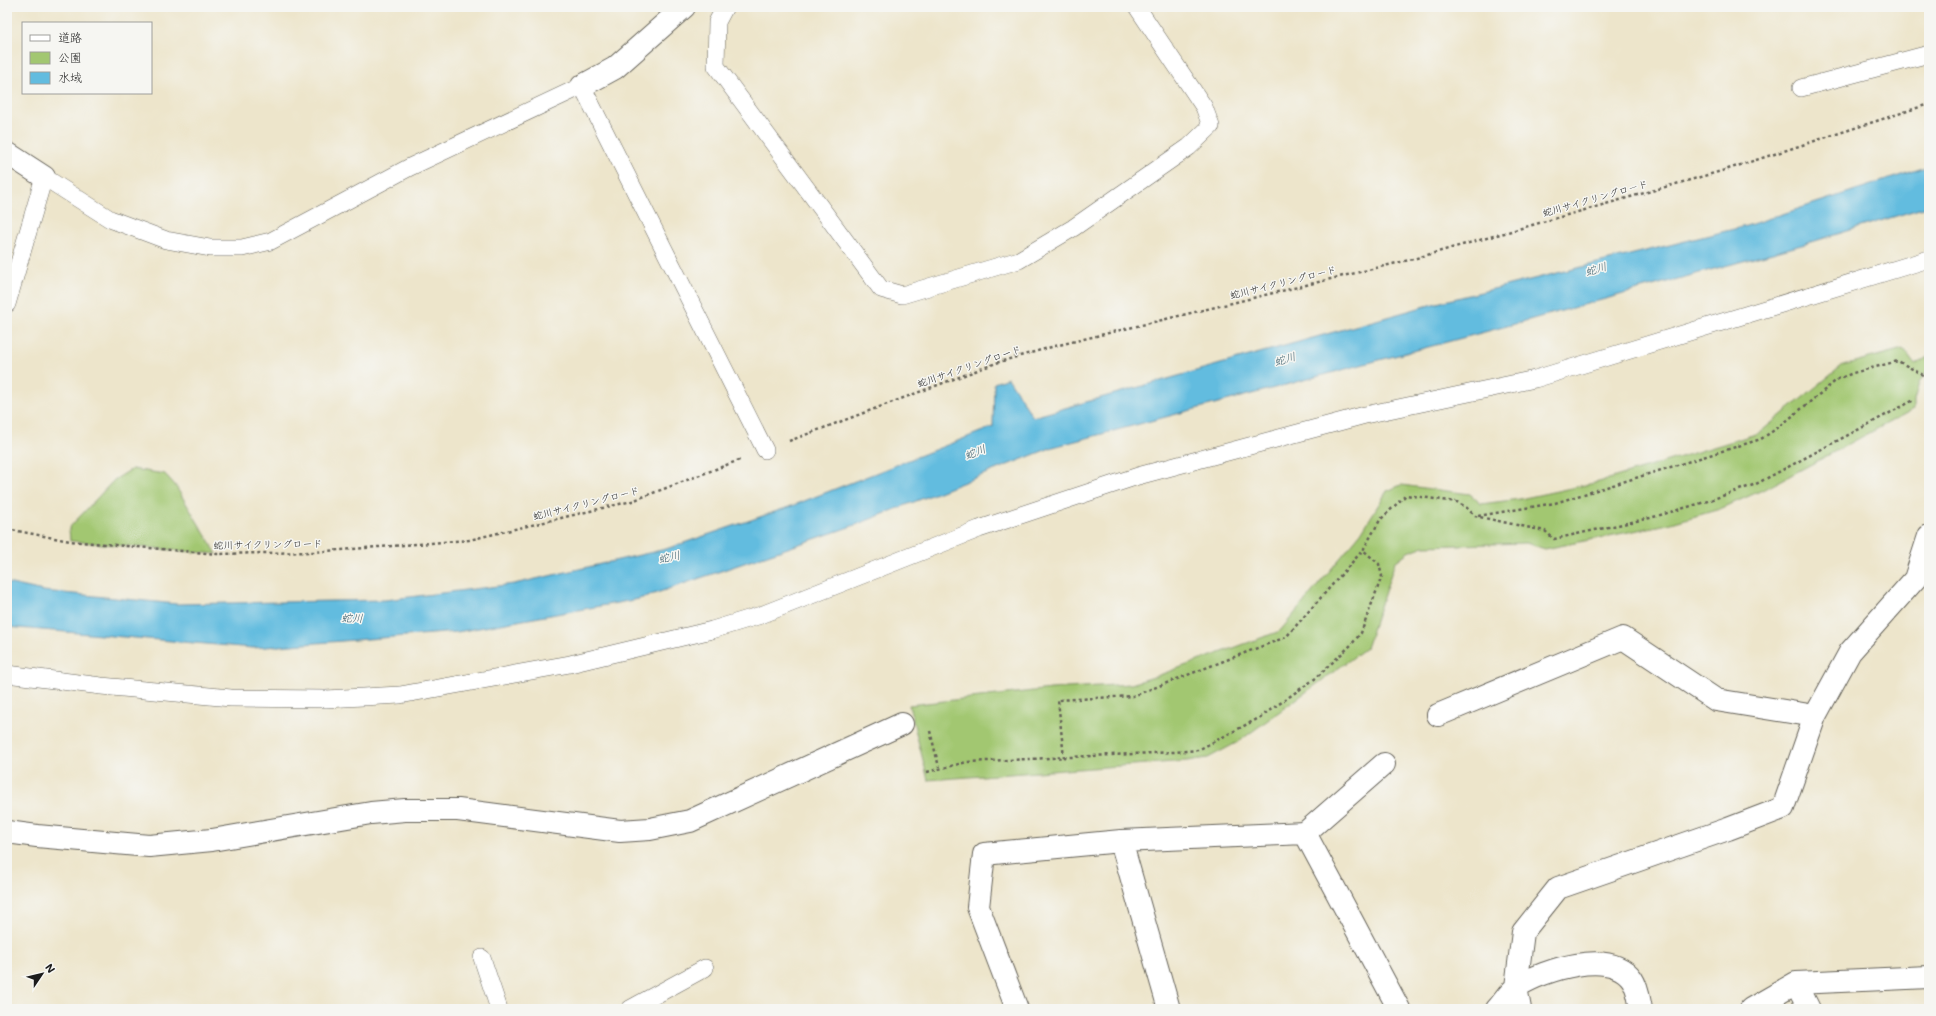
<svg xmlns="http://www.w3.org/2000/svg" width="1936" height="1016" viewBox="0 0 1936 1016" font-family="Mali,'Klee One',sans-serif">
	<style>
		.green { fill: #a2c771; stroke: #5f7246 }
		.water { fill: #62bcdf; stroke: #3f6c7e }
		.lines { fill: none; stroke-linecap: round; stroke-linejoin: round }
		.service-casing { stroke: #656259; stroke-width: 18 }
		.minor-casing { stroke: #656259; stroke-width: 24 }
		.path { stroke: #656259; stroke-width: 2.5; stroke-dasharray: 3 3; stroke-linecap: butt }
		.service { stroke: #fff; stroke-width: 17 }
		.minor { stroke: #fff; stroke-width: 22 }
		.labels { text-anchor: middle; stroke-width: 3; stroke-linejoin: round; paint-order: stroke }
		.street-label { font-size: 10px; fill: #1c1c1c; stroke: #f6f6f2 }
		.water-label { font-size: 11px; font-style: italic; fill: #385c6a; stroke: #f6f6f2 }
	</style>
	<rect width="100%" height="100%" fill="#f6f6f2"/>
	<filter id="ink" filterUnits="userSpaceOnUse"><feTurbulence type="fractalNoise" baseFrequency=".025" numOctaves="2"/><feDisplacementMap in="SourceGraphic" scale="8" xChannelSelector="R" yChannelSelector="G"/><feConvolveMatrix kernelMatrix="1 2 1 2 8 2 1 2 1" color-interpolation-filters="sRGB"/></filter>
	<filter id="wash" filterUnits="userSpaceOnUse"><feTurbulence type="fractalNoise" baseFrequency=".012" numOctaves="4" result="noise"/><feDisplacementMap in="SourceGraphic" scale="16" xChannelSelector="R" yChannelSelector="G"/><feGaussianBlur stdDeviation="0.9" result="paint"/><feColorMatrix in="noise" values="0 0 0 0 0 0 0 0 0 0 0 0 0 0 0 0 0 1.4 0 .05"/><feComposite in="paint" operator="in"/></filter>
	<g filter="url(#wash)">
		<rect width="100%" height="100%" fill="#ede5cb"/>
		<!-- green -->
		<path class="green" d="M1903 349 1915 365 1929 356V369L1919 383 1914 400V409L1767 488 1720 509 1668 524 1545 549 1526 543 1424 546 1408 552 1395 562 1366 648 1238 742 1208 758 1187 761 928 780 909 705 1051 689 1131 684 1154 677 1280 631 1361 533 1387 491 1401 485 1470 494 1481 504 1520 499 1599 482 1759 433 1843 365Z
			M132 469 165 474 175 485 217 554 70 541 69 528 114 480Z"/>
		<!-- water -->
		<path class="water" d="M1929 166V206L1805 244 1507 326 1053 447 858 524 639 599 457 632 253 648 7 627V583L43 591 177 604 385 600 514 584 666 549 789 507 993 427 994 383 1008 378 1033 417 1433 304 1746 226Z"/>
	</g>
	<g filter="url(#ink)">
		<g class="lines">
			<!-- service casing -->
			<g class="service-casing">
				<path id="service" d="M725 7 717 22 716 66 881 289 902 295 1019 260 1073 228 1189 147 1211 126 1204 107 1137 7
					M1801 88 1929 54
					M7 304 44 177 110 219 166 240 210 248H242L271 241 410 167 582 86 765 450
					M7 674 101 686 231 698 326 699 400 695 570 664 712 630 761 615 979 529 1138 476 1365 415 1535 379 1929 259
					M482 958 499 1009
					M630 1009 705 968"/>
			</g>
			<!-- minor casing -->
			<g class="minor-casing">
				<path id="minor" d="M582 86 615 68 684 7
					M7 153 44 177
					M1438 715 1623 638 1716 700 1815 716 1850 652 1915 579 1929 536
					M7 832 37 836 149 846 212 840 371 813 405 810H458L620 831 650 829 690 821 902 724
					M1305 833 1384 764
					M1121 841 1305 833 1399 1009
					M1796 983 1809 1009
					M1017 1009 978 907 984 854 1121 841 1169 1009
					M1497 1009C1504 1002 1509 991 1518 986 1544 970 1610 948 1632 979 1638 988 1639 999 1641 1009
					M1520 1009 1516 987 1523 932 1558 888 1728 829 1783 808 1815 716
					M1751 1009 1796 983 1929 977"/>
			</g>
			<!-- path -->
			<path class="path" d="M789 441 999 362 1055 346 1413 259 1725 170 1929 104
				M1478 516 1555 503 1761 439 1779 427 1838 379 1853 373 1898 361 1923 375
				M7 529 70 541 217 554 314 552 469 540 632 501 742 459
				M930 731 939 767
				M1064 758 1058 700 1133 696 1286 637 1363 550 1380 520 1406 495 1457 502 1466 507 1475 516 1545 531 1554 539 1650 518 1705 502 1756 484 1914 400
				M927 772 967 762 1174 752 1198 750 1259 718 1316 678 1351 645 1361 633 1382 576 1379 564 1363 550"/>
			<!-- service -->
			<use href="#service" class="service"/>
			<!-- minor -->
			<use href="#minor" class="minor"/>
		</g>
	</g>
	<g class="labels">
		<!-- street labels -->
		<g class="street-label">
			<text transform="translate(1595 198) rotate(-16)" y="4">蛇川サイクリングロード</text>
			<text transform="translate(1283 282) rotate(-14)" y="4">蛇川サイクリングロード</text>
			<text transform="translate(969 366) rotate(-19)" y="4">蛇川サイクリングロード</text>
			<text transform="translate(586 503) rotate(-14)" y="4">蛇川サイクリングロード</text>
			<text transform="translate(268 544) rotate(-1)" y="4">蛇川サイクリングロード</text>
		</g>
		<!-- water labels -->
		<g class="water-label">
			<text transform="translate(1596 269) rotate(-16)" y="4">蛇川</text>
			<text transform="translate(1285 359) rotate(-16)" y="4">蛇川</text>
			<text transform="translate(975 452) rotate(-21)" y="4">蛇川</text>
			<text transform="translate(669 557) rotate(-13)" y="4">蛇川</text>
			<text transform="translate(352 618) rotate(1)" y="4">蛇川</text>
		</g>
	</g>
	<!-- margin -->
	<rect width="1936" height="1016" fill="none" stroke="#f6f6f2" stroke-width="24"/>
	<!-- legend -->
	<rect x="22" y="22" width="130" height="72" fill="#f6f6f2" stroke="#9f9f9c"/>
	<rect x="30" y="35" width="20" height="6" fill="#ffffff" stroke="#9f9f9c"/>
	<text x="58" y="42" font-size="12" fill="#1c1c1c">道路</text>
	<rect x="30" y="52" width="20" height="12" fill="#a2c771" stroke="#9f9f9c"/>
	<text x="58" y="62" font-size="12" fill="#1c1c1c">公園</text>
	<rect x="30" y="72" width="20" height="12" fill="#62bcdf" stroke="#9f9f9c"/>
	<text x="58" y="82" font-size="12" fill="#1c1c1c">水域</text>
	<!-- north arrow -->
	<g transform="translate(42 974) rotate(55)" stroke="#f6f6f2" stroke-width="3" paint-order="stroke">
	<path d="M0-3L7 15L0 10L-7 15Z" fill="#1c1c1c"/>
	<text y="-6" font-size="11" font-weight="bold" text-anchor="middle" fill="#1c1c1c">N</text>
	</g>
</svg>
